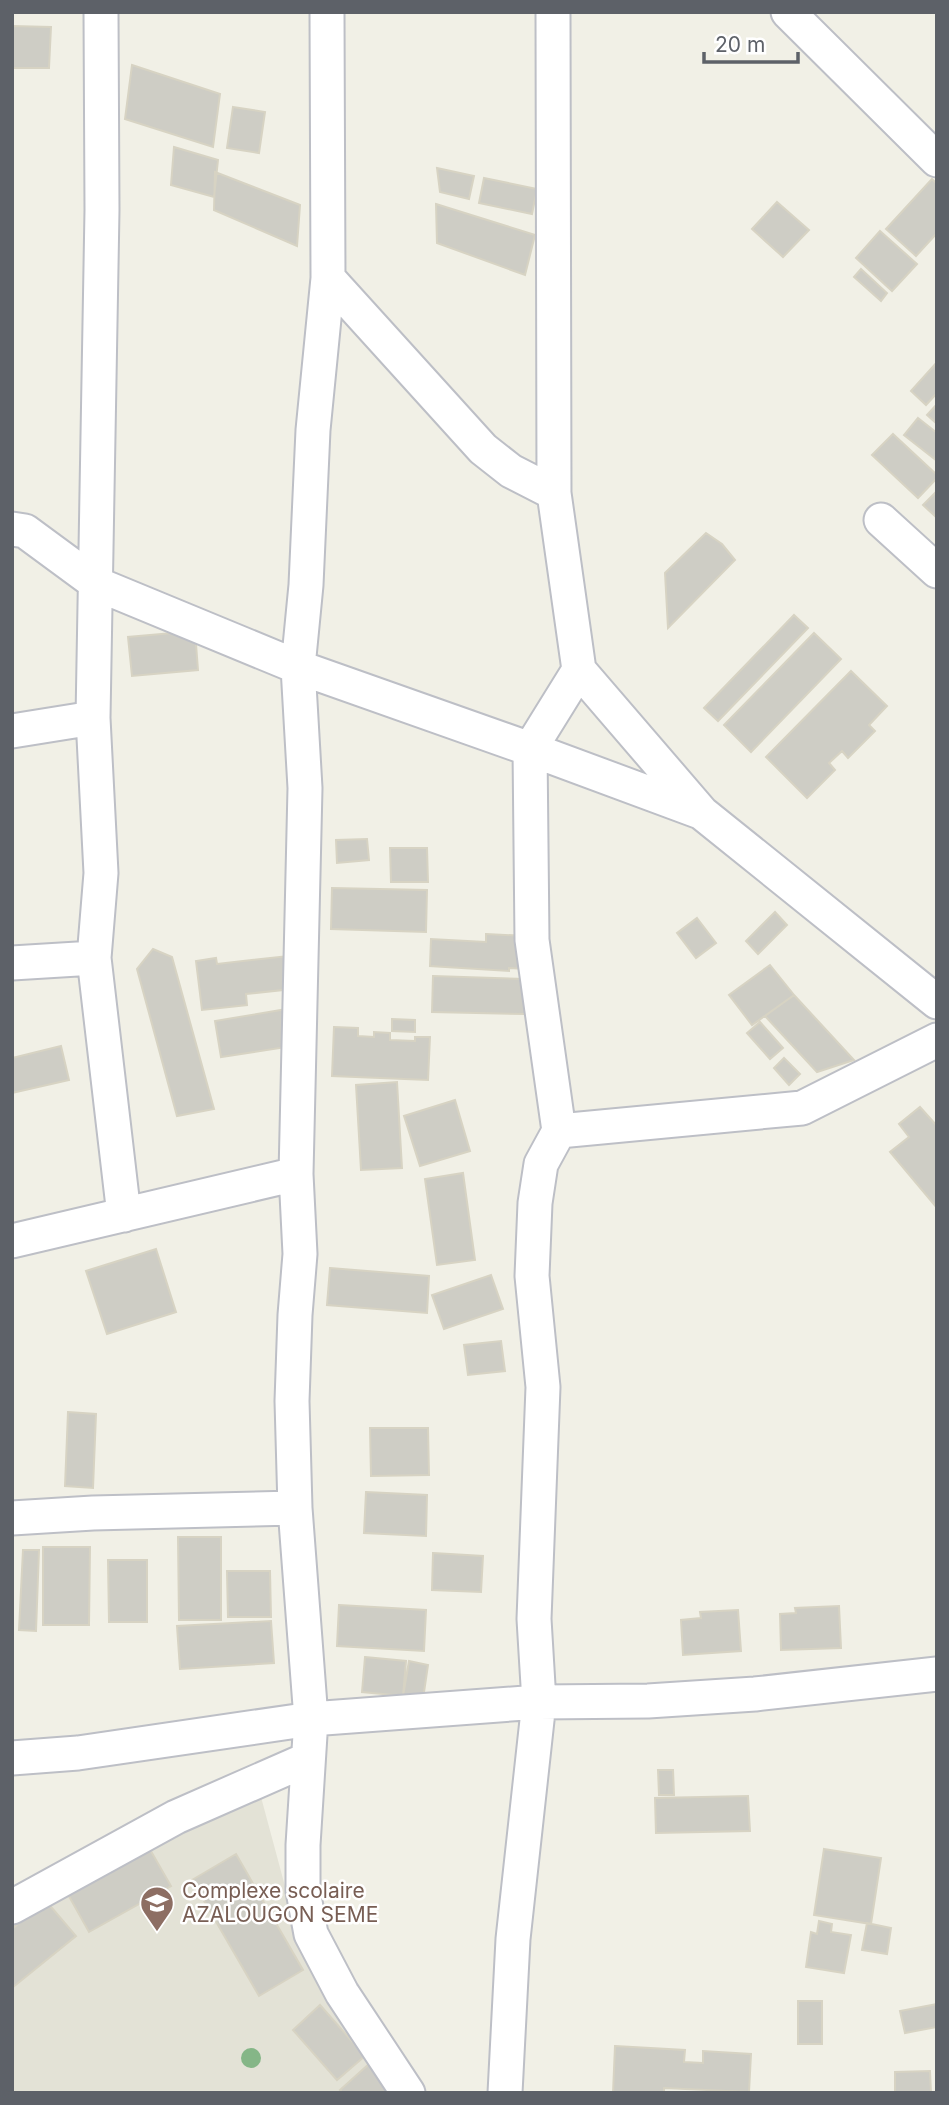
<svg xmlns="http://www.w3.org/2000/svg" width="949" height="2105" viewBox="0 0 949 2105" font-family="Inter,sans-serif">
	<style>
		.education { fill: #e3e2d6 }
		.building { fill: #cecdc5; stroke: #d7d3c3; stroke-width: 2 }
		.lines { fill: none; stroke-linecap: round; stroke-linejoin: round }
		.minor-casing { stroke: #bdbfc6; stroke-width: 37 }
		.minor { stroke: #fff; stroke-width: 33 }
		.tree { fill: #85b687 }
		.labels { text-anchor: middle; stroke-width: 5; stroke-linejoin: round; paint-order: stroke }
		.education-label { font-size: 21px; fill: #785e54; stroke: #fff; text-anchor: start }
	</style>
	<rect width="100%" height="100%" fill="#f1f0e6"/>
	<!-- education -->
	<path class="education" d="M261 1797 286 1890 308 1953 404 2093H12V1913L120 1855Z"/>
	<!-- building -->
	<path class="building" d="M12 26 51 27 49 68H12Z
		M132 65 220 94 213 147 125 119Z
		M233 107 265 112 259 153 227 148Z
		M174 147 218 160 214 197 171 185Z
		M437 168 474 176 469 199 440 192Z
		M215 172 300 205 297 246 214 210Z
		M484 178 537 189 532 214 479 203Z
		M932 179 937 184V233L916 256 886 229Z
		M777 202 809 230 783 257 752 229Z
		M436 204 535 235 525 275 437 243Z
		M880 231 917 264 892 291 856 258Z
		M861 269 887 293 881 301 854 277Z
		M937 362V393L926 405 911 391Z
		M937 404V424L927 415Z
		M918 418 937 433V461L904 435Z
		M893 434 937 475V478L918 498 872 455Z
		M937 491V518L923 505Z
		M706 533 722 544 735 560 668 628 665 573Z
		M794 615 808 628 718 721 704 708Z
		M195 631 198 670 132 676 128 637Z
		M814 633 841 659 751 752 724 725Z
		M851 671 887 706 869 725 875 731 848 758 842 751 829 763 835 770 807 798 766 757Z
		M367 839 369 860 337 863 336 840Z
		M390 848H427L428 882H391Z
		M332 888 427 890 426 932 331 929Z
		M775 912 787 925 758 954 746 941Z
		M697 918 716 943 696 958 677 933Z
		M486 934 527 936 526 969 509 968V971L430 966 431 939 486 942Z
		M153 949 172 957 214 1109 177 1116 137 969Z
		M288 956 292 989 246 994 247 1005 202 1010 196 961 216 958 217 964Z
		M770 965 794 995 752 1025 729 995Z
		M433 976 525 979V1014L432 1012Z
		M794 995 854 1060 817 1072 765 1016Z
		M287 1009 293 1046 221 1057 215 1021Z
		M392 1019 415 1020V1032L392 1031Z
		M760 1022 783 1048 770 1059 747 1033Z
		M334 1027 358 1028V1036L374 1037V1032L390 1033V1040L415 1041V1037H430L428 1080 332 1076Z
		M61 1046 69 1080 12 1093V1058Z
		M784 1058 800 1074 789 1085 774 1068Z
		M397 1082 402 1168 361 1170 356 1085Z
		M455 1100 470 1151 420 1166 404 1116Z
		M920 1107 937 1126V1208L890 1152 909 1137 899 1124Z
		M463 1173 475 1260 437 1265 425 1179Z
		M156 1249 176 1312 107 1334 86 1271Z
		M330 1268 429 1276 427 1313 327 1305Z
		M491 1275 503 1309 444 1329 432 1295Z
		M501 1341 505 1371 468 1375 464 1345Z
		M68 1412 96 1414 93 1488 65 1486Z
		M370 1428H428L429 1475 371 1476Z
		M366 1492 427 1495 426 1536 364 1533Z
		M178 1537H221V1620H179Z
		M43 1547H90L89 1625H43Z
		M23 1550H39L36 1631 19 1630Z
		M433 1553 483 1556 481 1592 432 1590Z
		M108 1560H147V1622H109Z
		M227 1571H270L271 1617H228Z
		M339 1605 426 1610 424 1651 337 1646Z
		M839 1606 841 1648 781 1650 780 1614 796 1613 795 1608Z
		M738 1610 741 1651 683 1655 681 1620 701 1618 700 1612Z
		M271 1621 274 1663 180 1669 177 1626Z
		M365 1657 406 1661 403 1696 362 1692Z
		M409 1661 428 1665 423 1699 403 1696Z
		M658 1770H673L674 1795H659Z
		M748 1796 750 1831 656 1833 655 1798Z
		M148 1846 171 1886 89 1932 66 1891Z
		M824 1849 881 1858 871 1924 814 1915Z
		M236 1854 303 1970 259 1996 192 1880Z
		M46 1901 76 1936 12 1988V1929Z
		M819 1921 832 1924 831 1932 851 1935 844 1973 806 1967 811 1932 817 1934Z
		M867 1923 891 1928 887 1954 862 1950Z
		M798 2001H822V2044H798Z
		M937 2004V2027L905 2033 900 2011Z
		M320 2005 365 2056 337 2080 293 2030Z
		M615 2046 685 2050 684 2062 703 2063V2051L751 2054 749 2092 664 2088V2093H613Z
		M369 2064 395 2093H343L340 2090Z
		M930 2071 931 2093H895V2072Z"/>
	<g class="lines">
		<!-- minor casing -->
		<g class="minor-casing">
			<path id="minor" d="M101 12 102 210 93 718 101 873 94 958 124 1215
				M327 12 328 278 313 430 306 585 298 667 305 788 296 1174 300 1254 295 1315 292 1401 295 1508 311 1719 303 1845V1891L311 1934 342 1993 408 2093
				M553 12 554 493 579 670 702 813 937 1002
				M788 12 937 160
				M328 278 483 449 511 471 554 493
				M881 520 937 571
				M12 529 25 531 97 584 298 667 530 749 700 812
				M12 731 93 718
				M12 963 94 958
				M559 1131 802 1108 937 1040
				M12 1241 296 1174
				M12 1518 93 1513 295 1508
				M12 1758 78 1753 311 1719 539 1702 648 1701 755 1694 937 1674
				M12 1907 176 1817 308 1759
				M505 2093 513 1939 539 1702 534 1619 543 1387 532 1276 535 1203 541 1164 559 1131 532 940 530 749 579 670"/>
		</g>
		<!-- minor -->
		<use href="#minor" class="minor"/>
	</g>
	<!-- trees -->
	<circle class="tree" cx="251" cy="2058" r="10"/>
	<!-- icons -->
	<defs>
		<g id="school-pin" transform="scale(1.75)"><path d="M0 17L-7.5 6A9.5 9.5 0 1 1 7.5 6Z" fill="#8d6e63" stroke="#fff"/><path d="M0-5L7-2L0 1L-7-2ZM-4 1L0 2.5L4 1V4Q0 6-4 4Z" fill="#fff"/></g>
	</defs>
	<g fill-rule="evenodd">
		<use href="#school-pin" x="157" y="1903"/>
	</g>
	<g class="labels">
		<!-- education labels -->
		<g class="education-label">
			<text x="182" y="1898">Complexe scolaire<tspan x="182" dy="24">AZALOUGON SEME</tspan></text>
		</g>
	</g>
	<!-- border -->
	<rect width="949" height="2105" fill="none" stroke="#5d6168" stroke-width="28"/>
	<!-- scale -->
	<path d="M704 52v10h94v-10" fill="none" stroke="#5d6168" stroke-width="3.5"/>
	<text x="715" y="52" font-size="21" fill="#5d6168" stroke="#ffffff" stroke-width="5" paint-order="stroke">20 m</text>
</svg>
